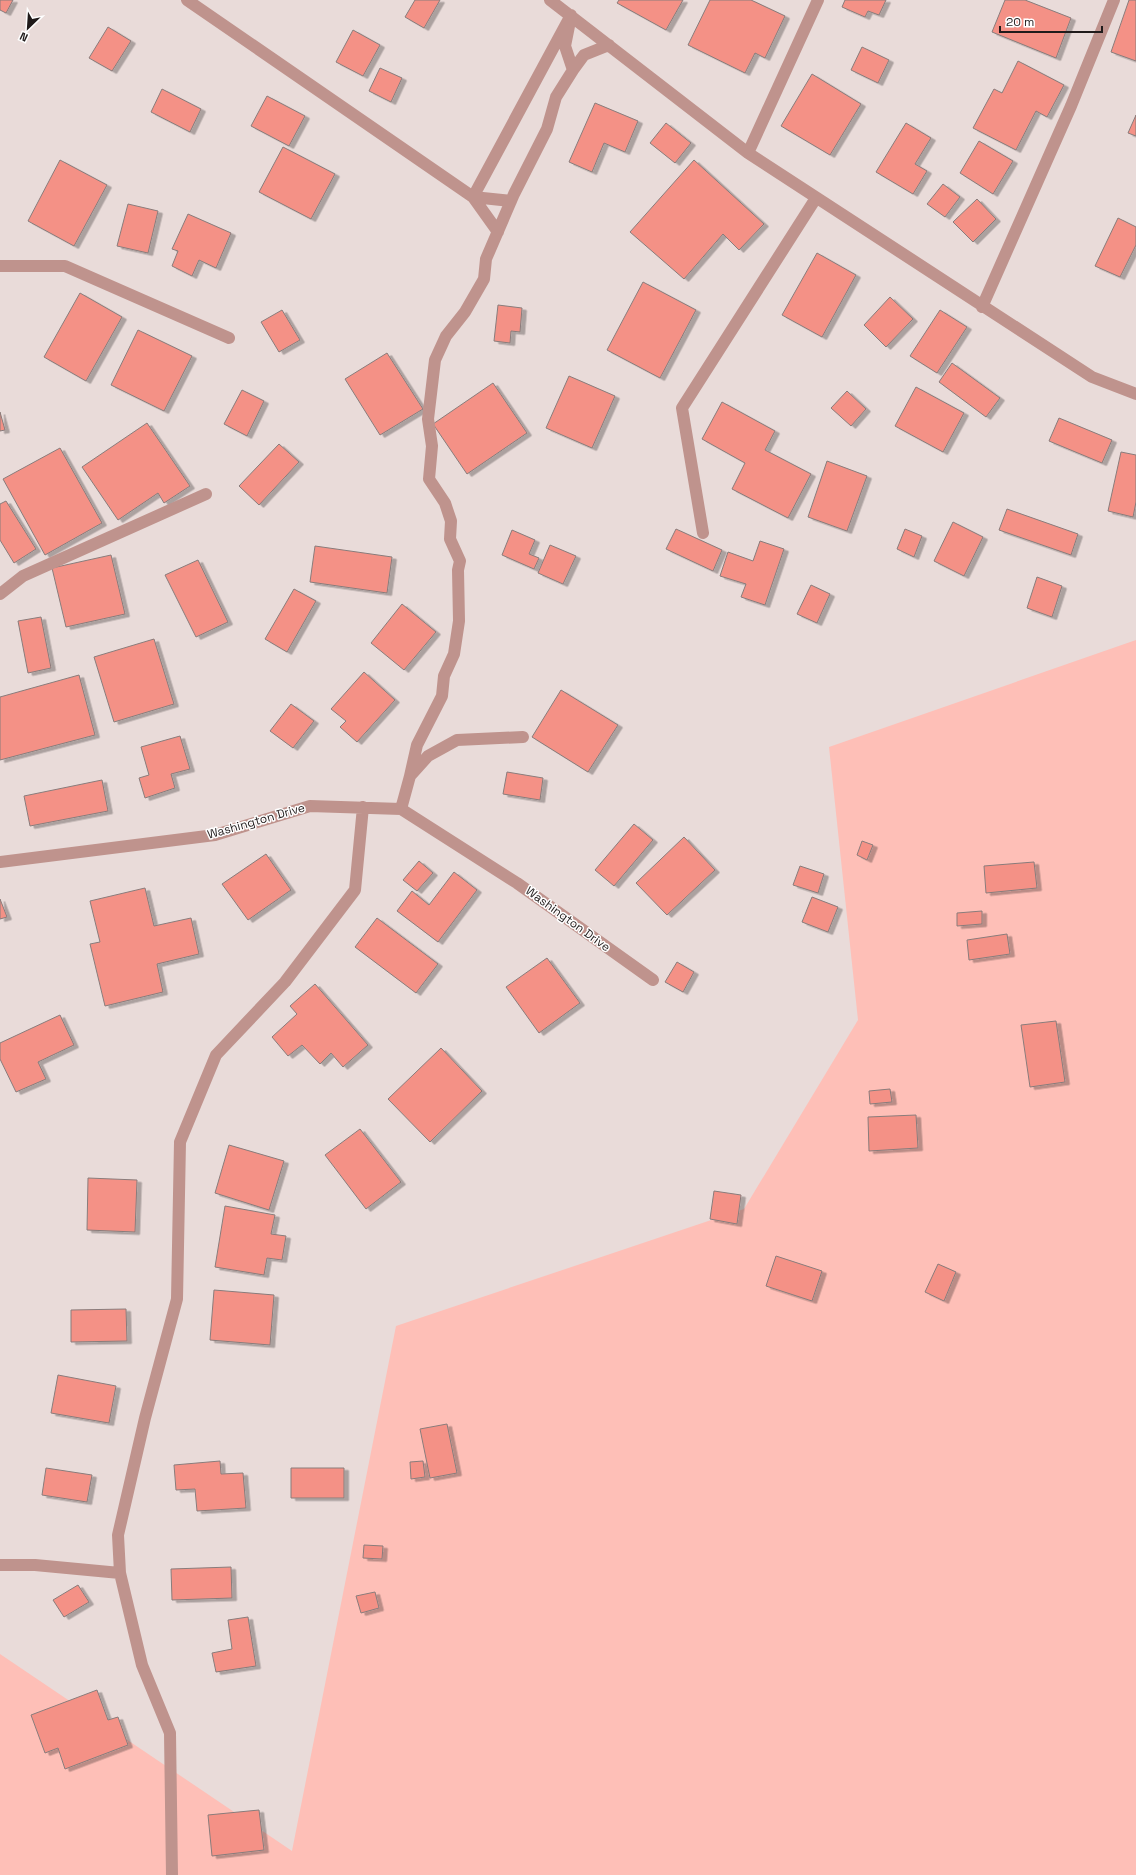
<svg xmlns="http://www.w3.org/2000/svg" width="1136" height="1875" viewBox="0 0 1136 1875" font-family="'Space Grotesk',sans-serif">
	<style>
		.green { fill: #febfb7 }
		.building { fill: #f49186; stroke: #897c7b; filter: url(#shadow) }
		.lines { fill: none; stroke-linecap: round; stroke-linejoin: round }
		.street { stroke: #bf938d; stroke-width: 12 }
		.labels { text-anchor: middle; stroke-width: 3; stroke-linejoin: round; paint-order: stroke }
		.street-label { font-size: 12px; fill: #201b1b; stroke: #fff }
	</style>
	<defs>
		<filter id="shadow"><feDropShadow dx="4.5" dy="2.5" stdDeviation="0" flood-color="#0004"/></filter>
	</defs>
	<rect width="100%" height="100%" fill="#e9dbd9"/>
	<!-- green -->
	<path class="green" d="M1136 640V1875H0V1654L292 1851 396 1326 744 1209 858 1020 829 747Z"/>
	<!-- building -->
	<path class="building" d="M0 0H13L6 13 0 10Z
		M415 0H440L424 28 405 17Z
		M619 0H683L666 30 617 3Z
		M710 0H751L785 16 765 58 755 53 745 73 688 45Z
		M845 0H886L879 15 868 11 865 17 842 7Z
		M1005 0H1025L1071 18 1056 58 992 32Z
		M1129 0H1136V61L1111 52Z
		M108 27 131 41 112 71 89 58Z
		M353 30 380 45 363 76 336 62Z
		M862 47 889 60 878 83 851 70Z
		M1018 61 1064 85 1047 117 1036 111 1016 150 973 128 994 89 1002 93Z
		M380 68 402 78 391 102 369 91Z
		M812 74 861 104 830 155 781 126Z
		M162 89 201 109 190 132 151 112Z
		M267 96 305 116 289 146 251 126Z
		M595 103 638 121 625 152 604 143 592 172 569 162Z
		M1136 115V136L1128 133Z
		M666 123 691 143 675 163 650 143Z
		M906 123 931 138 915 164 927 171 913 194 876 172Z
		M979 141 1013 161 993 194 960 173Z
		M283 147 335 174 311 219 259 192Z
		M60 160 107 185 74 246 28 221Z
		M694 160 764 224 739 250 723 234 684 279 630 232Z
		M943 184 960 197 945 217 927 204Z
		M977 199 996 219 973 242 953 222Z
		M128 204 158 211 148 253 117 246Z
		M188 214 231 233 216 268 199 260 192 276 172 266 178 251 172 249Z
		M1118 218 1136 227V245L1120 277 1095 266Z
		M817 253 856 275 822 337 782 315Z
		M643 282 696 310 660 378 607 350Z
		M80 293 122 317 86 381 44 357Z
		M890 297 913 319 886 347 864 325Z
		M498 305 522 308 520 332 511 331 510 343 494 341Z
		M282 310 300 340 279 352 261 322Z
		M940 310 967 327 937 373 910 356Z
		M138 330 192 356 164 411 111 385Z
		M387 353 423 409 380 435 345 379Z
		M952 363 1000 398 986 417 939 382Z
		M569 376 615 396 592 448 546 428Z
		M493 383 527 433 467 474 433 424Z
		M916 387 964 413 943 452 895 426Z
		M242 390 264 401 247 436 224 424Z
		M847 391 866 409 851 426 831 408Z
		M722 402 775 431 765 450 811 474 788 518 732 489 745 463 702 439Z
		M0 412 5 430 0 431Z
		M1059 418 1112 440 1102 463 1049 441Z
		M147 423 190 486 164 503 158 493 118 520 82 467Z
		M279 444 299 462 259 505 239 486Z
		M60 448 102 523 45 555 3 479Z
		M1121 452 1136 455V502L1133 517 1108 511Z
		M827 461 867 476 847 531 808 517Z
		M6 501 36 549 14 563 0 540V504Z
		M1007 509 1078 534 1071 555 999 530Z
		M953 522 983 537 964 576 934 561Z
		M676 529 722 550 713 571 666 549Z
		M905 529 922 536 914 557 897 549Z
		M512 530 535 540 529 554 539 558 534 569 502 555Z
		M760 541 784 549 765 605 741 597 746 584 720 576 728 552 753 561Z
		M550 545 576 556 563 584 538 573Z
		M315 546 392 557 387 593 310 582Z
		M111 555 125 614 66 627 52 568Z
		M198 560 228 622 196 637 165 575Z
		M1037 577 1062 586 1052 617 1027 608Z
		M811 585 830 594 817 623 797 614Z
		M294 589 316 601 287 652 265 639Z
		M402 604 436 632 404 670 371 643Z
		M41 617 51 668 28 673 18 621Z
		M154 639 174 704 114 722 94 657Z
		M364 672 395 700 357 742 340 727 346 721 331 709Z
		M79 675 95 735 0 760V697Z
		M561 690 618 725 588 772 532 737Z
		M291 704 314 721 293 748 270 731Z
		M180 736 190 769 171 774 175 788 145 798 139 778 149 775 141 747Z
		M507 772 543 778 540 800 503 794Z
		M102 780 108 811 30 826 24 796Z
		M634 824 653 840 614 886 595 870Z
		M684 837 715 870 667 915 636 883Z
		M862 841 873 845 867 860 857 855Z
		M266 854 291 890 248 920 222 884Z
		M419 861 433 873 417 891 403 880Z
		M1034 862 1037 888 986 893 984 866Z
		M800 866 824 874 818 893 793 885Z
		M454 872 477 890 438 942 397 911 412 891 429 905Z
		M145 888 154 926 191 918 199 954 157 964 163 992 105 1006 90 944 100 942 90 901Z
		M812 897 838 907 828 932 802 922Z
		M0 899 7 917 0 919Z
		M982 911V924L957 926V913Z
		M377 918 438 964 416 993 355 947Z
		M1007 934 1010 954 969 960 967 940Z
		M547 958 580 1003 539 1033 506 987Z
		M677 962 694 972 683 992 665 982Z
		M315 984 368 1045 343 1067 331 1053 320 1064 302 1045 288 1056 272 1037 297 1014 290 1006Z
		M60 1015 74 1045 38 1062 46 1079 16 1092 0 1059V1043Z
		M1056 1021 1065 1082 1030 1087 1021 1025Z
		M441 1048 482 1091 430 1142 388 1099Z
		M890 1089 892 1102 870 1104 869 1091Z
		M916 1115 918 1148 869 1151 868 1117Z
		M360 1129 401 1182 366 1209 325 1155Z
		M229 1145 284 1161 269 1210 215 1193Z
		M88 1178 137 1180 135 1232 87 1230Z
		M714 1191 741 1195 737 1224 710 1219Z
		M225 1206 275 1215 271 1234 286 1236 282 1260 267 1258 264 1275 215 1267Z
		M776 1256 822 1271 812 1301 766 1286Z
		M938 1264 956 1272 944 1301 925 1292Z
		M214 1290 274 1295 270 1345 210 1340Z
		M126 1309 127 1341 71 1342V1310Z
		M58 1375 116 1386 109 1423 51 1413Z
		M447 1424 457 1473 430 1478 420 1429Z
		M220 1461 221 1474 243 1473 246 1508 197 1511 195 1489 176 1490 174 1465Z
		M423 1461 425 1477 411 1479 410 1462Z
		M46 1468 92 1475 87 1502 42 1495Z
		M291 1468H344V1498H291Z
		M364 1545 383 1546 382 1559 363 1558Z
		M231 1567 232 1598 172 1600 171 1569Z
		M78 1585 89 1602 64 1617 53 1600Z
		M375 1592 379 1608 361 1613 356 1596Z
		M248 1617 256 1666 216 1672 212 1653 232 1649 228 1620Z
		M97 1690 108 1720 118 1717 128 1745 65 1769 58 1748 45 1753 31 1715Z
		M259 1810 264 1850 212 1856 208 1815Z"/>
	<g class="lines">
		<!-- street -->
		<path class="street" d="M187 0 473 197 571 15
			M550 0 748 153 1092 377 1136 394
			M569 26 565 46 573 70
			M748 153 818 0
			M473 197 498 232
			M473 197 511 201
			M0 266H65L229 338
			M982 307 1071 106 1114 0
			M703 533 682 408 816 198
			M0 594 23 576 206 494
			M410 776 417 745 442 696 444 676 454 654 459 621 458 570 460 561 450 539 451 521 445 503 429 479 432 446 428 419 435 360 446 336 465 312 484 279 486 259 514 194 547 129 556 97 573 70 584 55 609 45
			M401 809 410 776 428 756 457 740 523 737
			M0 862 215 835 310 806 401 809 517 883 653 980
			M0 1565H35L120 1573
			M172 1875 170 1733 142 1665 120 1573 118 1535 145 1418 177 1299 180 1142 216 1055 285 982 355 890 363 807"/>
	</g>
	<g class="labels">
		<!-- street labels -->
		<g class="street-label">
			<text transform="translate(256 821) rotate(-16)" y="4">Washington Drive</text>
			<text transform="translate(568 919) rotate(36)" y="4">Washington Drive</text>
		</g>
	</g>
	<!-- north arrow -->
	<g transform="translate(28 28) rotate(205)" stroke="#ffffff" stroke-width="3" paint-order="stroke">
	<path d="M0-3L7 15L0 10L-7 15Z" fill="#201b1b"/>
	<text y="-6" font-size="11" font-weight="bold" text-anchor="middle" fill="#201b1b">N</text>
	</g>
	<!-- scale -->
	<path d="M1000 26v6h102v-6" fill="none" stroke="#201b1b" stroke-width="2"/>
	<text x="1006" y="26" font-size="12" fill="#201b1b" stroke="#ffffff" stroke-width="3" paint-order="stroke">20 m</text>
</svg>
